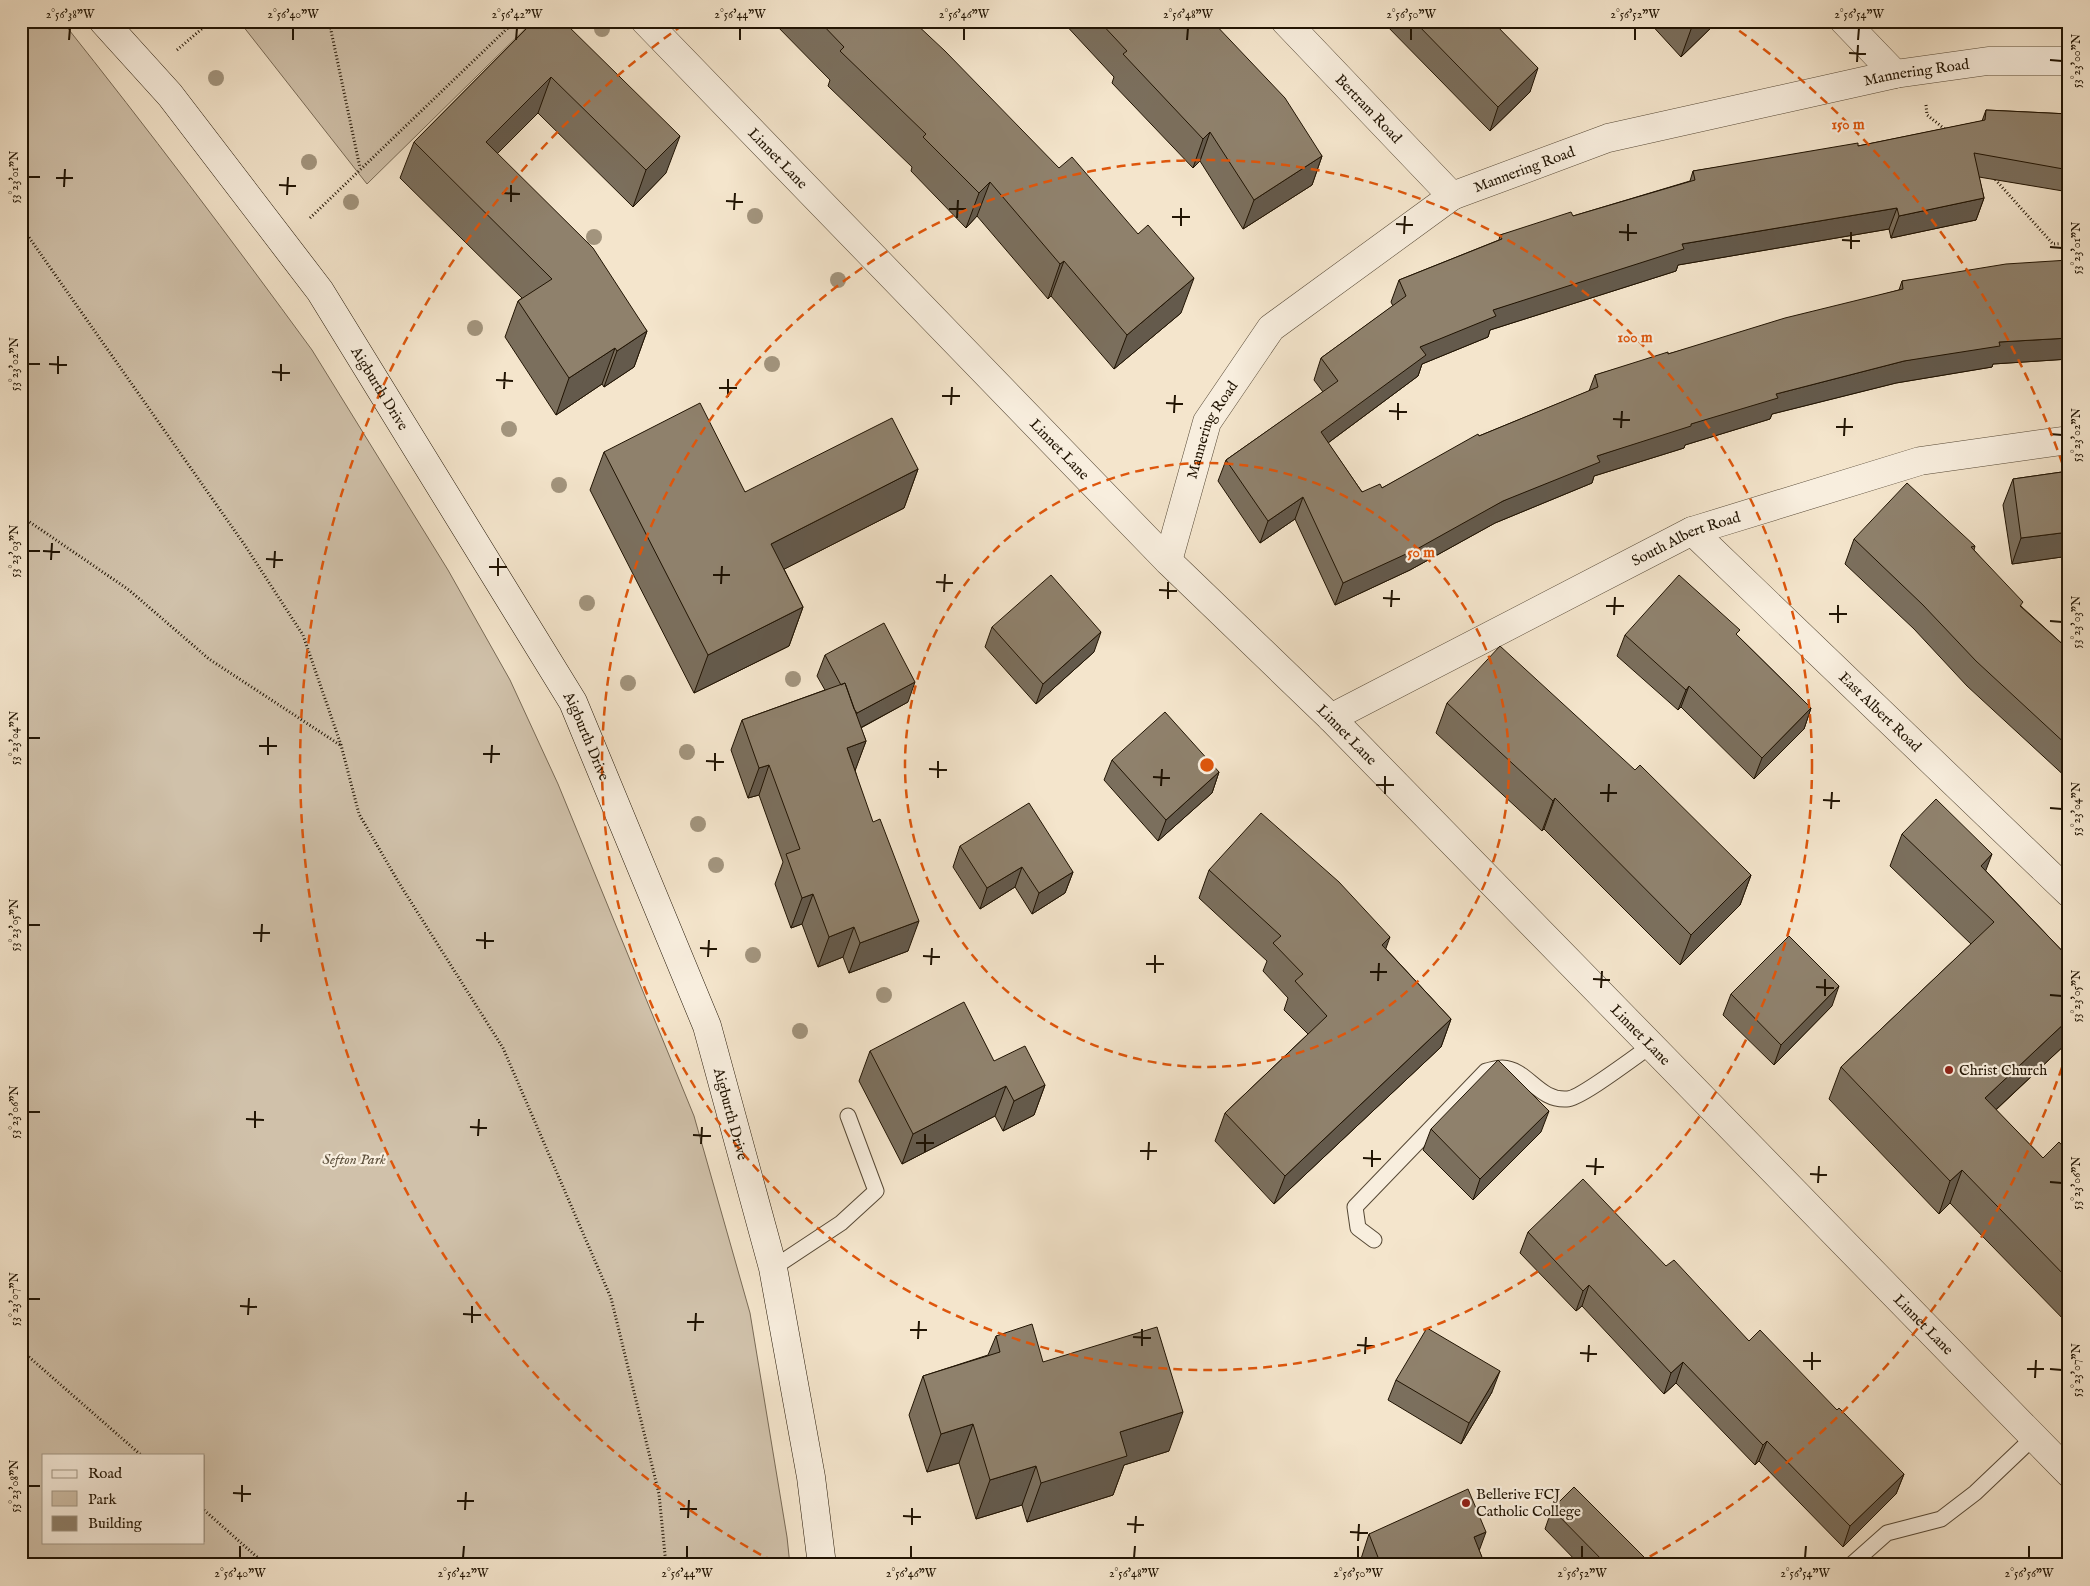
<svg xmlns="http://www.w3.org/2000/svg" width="2090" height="1586" viewBox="0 0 2090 1586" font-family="'IM FELL English',serif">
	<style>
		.green { fill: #d0c1aa; stroke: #786a56; fill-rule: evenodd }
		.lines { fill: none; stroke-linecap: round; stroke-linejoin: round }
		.lane-casing { stroke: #564835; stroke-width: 17 }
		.street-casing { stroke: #564835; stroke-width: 29 }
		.secondary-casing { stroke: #211403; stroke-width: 29 }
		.path { stroke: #211403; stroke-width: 3; stroke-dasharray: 1 2.5; stroke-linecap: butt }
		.lane { stroke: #f8eede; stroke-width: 15 }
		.street { stroke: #f8eede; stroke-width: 28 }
		.secondary { stroke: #f8eede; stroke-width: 28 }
		.tree { fill: #a2947d }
		.wall { fill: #7b6f5d; stroke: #211403 }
		.shaded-wall { fill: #645a4c; stroke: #211403 }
		.building { fill: #8f816c; stroke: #211403 }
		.ticks { fill: none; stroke: #211403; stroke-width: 2 }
		.ring { fill: none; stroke: #de560c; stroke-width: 2.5; stroke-dasharray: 9 6 }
		.poi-dot { fill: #8f2418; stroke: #f8eede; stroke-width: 2 }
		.labels { text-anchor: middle; stroke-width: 4.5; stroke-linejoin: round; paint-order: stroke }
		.street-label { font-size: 15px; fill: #211403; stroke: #f8eede }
		.poi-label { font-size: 15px; fill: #211403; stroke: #f8eede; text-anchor: start }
		.park-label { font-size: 15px; font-style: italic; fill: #5e513d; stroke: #f8eede }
		.centre { fill: #de560c; stroke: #f8eede; stroke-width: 2.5 }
		.ring-label { font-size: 15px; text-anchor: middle; font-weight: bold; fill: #de560c; stroke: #f8eede; stroke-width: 4.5; stroke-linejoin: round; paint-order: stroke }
		.neatline { fill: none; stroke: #211403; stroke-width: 2 }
		.ticks-label { font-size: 12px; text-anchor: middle; fill: #211403 }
	</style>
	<rect width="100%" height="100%" fill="#f4e5cc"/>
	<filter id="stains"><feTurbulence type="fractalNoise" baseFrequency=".004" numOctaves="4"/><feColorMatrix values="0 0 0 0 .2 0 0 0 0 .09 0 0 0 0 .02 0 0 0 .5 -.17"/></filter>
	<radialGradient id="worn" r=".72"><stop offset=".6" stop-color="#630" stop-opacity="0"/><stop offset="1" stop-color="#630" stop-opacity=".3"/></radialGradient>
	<!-- green -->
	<path class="green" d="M21 21H62C148 129 231 239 312 350L448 570 510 680 558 784 694 1116 750 1313 787 1537 790 1565H21ZM44 1455H204V1542H44Z
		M239 21H533L367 184Z"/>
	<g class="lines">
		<!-- lane casing -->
		<g class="lane-casing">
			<path id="lane" d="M1374 1240 1358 1228 1355 1207 1486 1071C1491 1070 1497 1068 1502 1068 1528 1069 1538 1101 1567 1099 1580 1099 1637 1055 1652 1045
				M773 1268 841 1223 876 1191 848 1116
				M1851 1565 1887 1533 1941 1519 1975 1493 2035 1436"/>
		</g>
		<!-- street casing -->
		<g class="street-casing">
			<g id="street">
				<path id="s1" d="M645 21 1168 561 1331 718 2069 1473"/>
				<path id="s2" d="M1285 21 1452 196"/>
				<path d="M1844 21 1895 74"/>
				<path id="s3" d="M1692 531 2069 893"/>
				<path id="s4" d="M1168 561 1207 422 1271 328 1452 196 1608 138 1895 74 1988 61H2069"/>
				<path id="s5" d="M1331 718 1692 531 1920 461 2069 440"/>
			</g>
		</g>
		<!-- secondary casing -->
		<g class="secondary-casing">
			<g id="secondary">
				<path id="s6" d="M103 21 170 95 320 291 573 702 707 1026 773 1268 811 1477 822 1565"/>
			</g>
		</g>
		<!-- path -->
		<path class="path" d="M271 21 331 28
			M329 21 360 168
			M177 50 211 21
			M1926 105 1927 115 1946 130
			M1993 177 2053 244 2069 243
			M310 218 515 21
			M21 226 244 544 303 635 341 745 359 814 399 883 503 1048 611 1298 659 1494 666 1565
			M21 516 129 590 209 659 340 745
			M21 1350 141 1455
			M204 1510 266 1565"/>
		<!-- lane -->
		<use href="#lane" class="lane"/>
		<!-- street -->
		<use href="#street" class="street"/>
		<!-- secondary -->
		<use href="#secondary" class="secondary"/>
	</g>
	<!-- trees -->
	<g class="tree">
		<circle cx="602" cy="29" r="8"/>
		<circle cx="216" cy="78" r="8"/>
		<circle cx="309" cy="162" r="8"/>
		<circle cx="351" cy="202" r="8"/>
		<circle cx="755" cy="216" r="8"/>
		<circle cx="594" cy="237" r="8"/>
		<circle cx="838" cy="280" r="8"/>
		<circle cx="475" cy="328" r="8"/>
		<circle cx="772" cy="364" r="8"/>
		<circle cx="509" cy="429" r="8"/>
		<circle cx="559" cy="485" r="8"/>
		<circle cx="587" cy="603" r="8"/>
		<circle cx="793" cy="679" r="8"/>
		<circle cx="628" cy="683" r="8"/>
		<circle cx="687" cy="752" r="8"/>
		<circle cx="698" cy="824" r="8"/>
		<circle cx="716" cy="865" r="8"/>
		<circle cx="753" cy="955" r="8"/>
		<circle cx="884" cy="995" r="8"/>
		<circle cx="800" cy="1031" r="8"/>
	</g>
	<!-- wall -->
	<path class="wall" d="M534 21 666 173 633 207 538 113 497 153 647 331 634 367 604 387 602 384 556 415 505 337 518 301 522 298 400 178 414 142Z
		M772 21H913L1181 313 1114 369 1051 296 1048 299 977 216 966 228 911 171 912 167 828 86 830 80Z
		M1062 21H1212L1322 156 1312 185 1243 229 1200 161 1193 168 1112 83 1114 77Z
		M1382 21H1492L1530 92 1490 131Z
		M1648 21H1718L1681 57Z
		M1986 110 2069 114V192L1979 177 1984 198 1976 220 1891 238 1889 229 1678 265 1676 271 1490 330 1488 337 1422 364 1418 376 1328 443 1362 492 1382 488 1479 436 1589 391 1595 375 1668 354 1899 290 1902 281 2069 260V359L1993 364 1992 367 1896 383 1772 414 1770 419 1685 445 1684 448 1594 476 1592 483 1495 523 1410 570 1335 605 1295 519 1260 543 1218 481 1226 460 1323 392 1314 380 1321 358 1393 306 1391 302 1399 280 1499 240 1500 235 1573 216 1690 181 1693 171 1858 146 1982 121Z
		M604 452 745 492 918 469 904 508 784 569 803 607 789 646 694 693 590 490Z
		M2069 471V556L2012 564 2003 505 2013 479Z
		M1854 539 1975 546 1974 550 2022 607 2069 650V780L1967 686 1914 629 1845 564Z
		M992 627 1094 652 1036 704 985 647Z
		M1625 635 1738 636 1811 708 1804 729 1754 779 1681 707 1678 710 1617 656Z
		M825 655 908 702 861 728 866 741 855 770 908 951 849 973 843 957 818 967 802 924 791 928 775 884 783 862 759 795 748 798 731 750 742 720 825 690 817 676Z
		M1447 703 1635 770 1751 875 1740 905 1680 965 1544 829 1542 831 1436 733Z
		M1112 760 1219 772 1212 793 1158 841 1104 780Z
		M1902 834 1986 871 2069 958V1041L1996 1110 2043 1158 2069 1153V1325L1950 1203 1939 1214 1829 1099 1841 1067 1971 944 1890 866Z
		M960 846 1073 872 1065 893 1032 914 1015 887 980 909 953 867Z
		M1209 870 1386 949 1451 1019 1441 1047 1274 1204 1215 1141 1225 1113 1308 1034 1284 1010 1288 998 1263 971 1267 961 1199 898Z
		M1731 994 1832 1006 1774 1065 1723 1015Z
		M870 1051 994 1061 1045 1085 1034 1115 1003 1131 995 1116 902 1164 859 1081Z
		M1431 1129 1541 1132 1473 1200 1423 1150Z
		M1528 1232 1666 1266 1749 1341 1837 1410 1904 1474 1896 1494 1843 1547 1759 1461 1755 1465 1676 1383 1664 1394 1582 1306 1576 1311 1520 1253Z
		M996 1336 1043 1362 1169 1451 1124 1465 1113 1495 1027 1522 1022 1505 976 1519 959 1463 927 1472 909 1415 923 1376 988 1355Z
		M1396 1380 1492 1392 1461 1444 1388 1400Z
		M1552 1509 1652 1565H1580L1545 1529Z
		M1369 1534 1479 1550 1485 1565H1359Z"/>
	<!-- shaded-wall -->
	<path class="shaded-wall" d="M1694 21H1718L1681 57Z
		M1538 68 1530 92 1490 131 1498 107Z
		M551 77 538 113 473 178 486 142Z
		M1210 132 1200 161 1193 168 1203 139Z
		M680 136 666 173 633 207 646 170Z
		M1322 156 1312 185 1243 229 1254 200Z
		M990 182 977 216 966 228 979 193Z
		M1984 198 1976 220 1891 238 1899 216Z
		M1897 208 1889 229 1678 265 1676 271 1490 330 1488 337 1422 364 1418 376 1313 454 1321 432 1420 347 1493 310 1682 244Z
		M1064 261 1051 296 1048 299 1060 264Z
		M1194 278 1181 313 1114 369 1127 335Z
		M647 331 634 367 604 387 617 351Z
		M2069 338V359L1993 364 1992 367 1896 383 1772 414 1770 419 1685 445 1684 448 1594 476 1592 483 1495 523 1410 570 1335 605 1343 583 1503 501 1597 456 1691 424 1776 394 1904 361 1999 342Z
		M615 348 602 384 556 415 569 378Z
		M918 469 904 508 757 583 771 544Z
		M1303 497 1295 519 1260 543 1268 521Z
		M2069 532V556L2012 564 2021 538Z
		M803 607 789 646 694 693 708 655Z
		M1101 632 1094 652 1036 704 1043 684Z
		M915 682 908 702 849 734 857 713Z
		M1689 686 1681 707 1678 710 1686 690Z
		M1811 708 1804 729 1754 779 1762 758Z
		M866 741 855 771 847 748Z
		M769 765 759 795 748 798 759 768Z
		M1219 772 1212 793 1158 841 1166 820Z
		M1555 798 1544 829 1542 831 1553 801Z
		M1992 854 1980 886 1981 866Z
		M1022 867 1015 887 980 909 987 888Z
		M1073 872 1065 893 1032 914 1039 893Z
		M1751 875 1740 905 1680 965 1691 935Z
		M813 894 802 924 791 928 802 898Z
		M919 921 908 951 849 973 860 943Z
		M854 927 843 957 818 967 829 937Z
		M1390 937 1380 965 1382 945Z
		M1839 986 1832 1006 1774 1065 1781 1045Z
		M1451 1019 1441 1047 1274 1204 1285 1176Z
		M2069 1019V1041L1973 1131 1985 1098Z
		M1045 1085 1034 1115 1003 1131 1014 1101Z
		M1006 1086 995 1116 902 1164 913 1134Z
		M1549 1111 1541 1132 1473 1200 1480 1179Z
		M1962 1170 1950 1203 1939 1214 1950 1181Z
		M1589 1285 1582 1306 1576 1311 1583 1291Z
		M1683 1362 1676 1383 1664 1394 1671 1373Z
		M1500 1371 1492 1392 1461 1444 1469 1423Z
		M1183 1412 1169 1451 1124 1465 1113 1495 1027 1522 1041 1483 1120 1432Z
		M973 1424 959 1463 927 1472 941 1434Z
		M1767 1441 1759 1461 1755 1465 1763 1445Z
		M1036 1466 1022 1505 976 1519 990 1480Z
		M1904 1474 1896 1494 1843 1547 1850 1526Z
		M1486 1532 1475 1562 1474 1537Z"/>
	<!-- building -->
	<path class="building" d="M534 21H563L680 136 646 170 551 77 486 142 593 248 647 331 617 351 615 348 569 378 518 301 552 279 414 142Z
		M819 21H913L945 51 1059 168 1072 157 1138 234 1148 225 1194 278 1127 335 1064 261 1060 264 990 182 979 193 923 137 926 134 840 51 844 47Z
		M1099 21H1212L1285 98 1322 156 1254 200 1210 132 1203 139 1123 54 1127 51Z
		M1414 21H1492L1538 68 1498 107Z
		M1986 110 2069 114V170L1974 153 1984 198 1899 216 1897 208 1682 244 1684 249 1493 310 1496 316 1420 347 1426 355 1321 432 1362 492 1380 484 1382 488 1478 434 1479 436 1598 387 1595 375 1668 352V354L1785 318 1903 289 1902 281 2006 264 2069 260V338L1999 342 2000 346 1904 361 1776 394 1778 398 1691 424V426L1597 456 1600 462 1503 501 1417 549 1343 583 1303 497 1268 521 1226 460 1338 381 1321 358 1406 296 1399 280 1502 239 1500 235 1571 212 1573 216 1695 180 1693 171 1858 143V146L1985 120Z
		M700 403 745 492 892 418 918 469 771 544 803 607 708 655 604 452Z
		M2069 471V532L2021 538 2013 479Z
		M1907 483 1975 546 1971 547 2023 602 2020 606 2069 650V747L1976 661 1923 605 1854 539Z
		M1051 575 1101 632 1043 684 992 627Z
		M1679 575 1740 630 1736 634 1811 708 1762 758 1689 686 1686 690 1625 635Z
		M884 623 915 682 857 713 854 709 845 683 841 685 825 655Z
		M1500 646 1635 770 1640 765 1751 875 1691 935 1555 798 1553 801 1447 703Z
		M845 683 866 741 847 748 873 822 880 819 919 921 860 943 854 927 829 937 813 894 802 898 786 854 800 849 769 765 759 768 742 720Z
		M1165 712 1219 772 1166 820 1112 760Z
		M1936 799 1992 854 1981 866 2069 958V1019L1985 1098 2043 1158 2059 1142 2069 1153V1280L1962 1170 1950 1181 1841 1067 1994 922 1902 834Z
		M1029 803 1073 872 1039 893 1022 867 987 888 960 846Z
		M1261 813 1339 882 1390 937 1382 945 1451 1019 1285 1176 1225 1113 1327 1016 1295 981 1303 974 1273 943 1281 936 1209 870Z
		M1789 936 1839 986 1781 1045 1731 994Z
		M964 1002 994 1061 1025 1046 1045 1085 1014 1101 1006 1086 913 1134 870 1051Z
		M1498 1060 1549 1111 1480 1179 1431 1129Z
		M1583 1179 1666 1266 1674 1260 1749 1341 1760 1330 1837 1410 1839 1408 1904 1474 1850 1526 1767 1441 1763 1445 1683 1362 1671 1373 1589 1285 1583 1291 1528 1232Z
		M1032 1324 1043 1362 1157 1327 1183 1412 1120 1432 1127 1456 1041 1483 1036 1466 990 1480 973 1424 941 1434 923 1376 1000 1352 996 1336Z
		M1427 1328 1500 1371 1469 1423 1396 1380Z
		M1574 1487 1652 1565H1607L1552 1509Z
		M1468 1489 1486 1532 1474 1537 1485 1565H1381L1369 1534Z"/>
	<!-- ticks -->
	<path class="ticks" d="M69 40 70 28M293 40V28M516 40 517 28M740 40V28M964 40V28M1187 40 1188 28M1411 40V28M1635 40V28M1858 40 1859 28M1849 53 1866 54M2050 60 2062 61M1857 62 1858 45M28 177H40M56 178H73M279 185 296 186M64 187 65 169M502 193 520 194M287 195 288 177M726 201 743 202M511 202V185M949 209H966M734 210 735 193M1172 217H1190M957 218 958 200M1396 224 1413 225M1181 226V208M1619 232 1637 233M1404 234 1405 216M1842 240 1860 241M1628 241V224M2050 247 2062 248M1851 249V232M28 364H40M49 364 67 365M272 372 290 373M58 374V356M496 380 513 381M281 381V364M719 388H737M504 389 505 372M942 396H960M728 397V379M1166 403 1183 404M951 405 952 387M1389 411 1407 412M1174 413 1175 395M1613 419 1630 420M1398 420V403M1836 427H1853M1621 428 1622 411M2050 434 2062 435M1844 436 1845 418M28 551H40M43 551 60 552M266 559 283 560M51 560 52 543M489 567H507M274 568 275 551M713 575H730M498 576V558M936 582 953 583M721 584 722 566M1159 590 1177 591M944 592 945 574M1383 598 1400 599M1168 599V582M1606 606H1624M1391 607 1392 590M1829 614H1847M1614 615 1615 597M2050 621 2062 622M1838 623V605M28 738H40M259 746H277M483 754H500M268 755V737M706 761 724 762M491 763 492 745M929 769 947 770M715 771V753M1153 777 1170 778M938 778V761M1376 785H1394M1161 786 1162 769M1600 793H1617M1385 794V776M1823 800 1840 801M1608 802 1609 784M2050 808 2062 809M1831 809 1832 792M28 925H40M253 933H270M476 940 494 941M261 942 262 924M700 948 717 949M485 949V932M923 956 940 957M708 957 709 940M1146 964H1164M931 965 932 948M1370 972H1387M1155 973V955M1593 979 1610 980M1378 981 1379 963M1816 987 1834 988M1601 988 1602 971M2050 995 2062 996M1825 996V979M28 1112H40M246 1119 264 1120M470 1127 487 1128M255 1128V1111M693 1135 711 1136M478 1136 479 1119M916 1143H934M701 1144 702 1127M1140 1151H1157M925 1152V1134M1363 1158 1381 1159M1148 1160 1149 1142M1586 1166 1604 1167M1372 1167V1150M1810 1174 1827 1175M1595 1175 1596 1158M2050 1182 2062 1183M1818 1183 1819 1166M28 1299H40M240 1306 257 1307M463 1314 481 1315M248 1315 249 1298M687 1322H704M472 1323V1306M910 1330H927M695 1331 696 1313M1133 1337 1151 1338M918 1339 919 1321M1357 1345 1374 1346M1142 1346V1329M1580 1353 1597 1354M1365 1354 1366 1337M1803 1361H1821M1588 1362 1589 1345M2027 1369H2044M2050 1369 2062 1370M1812 1370V1352M2035 1378 2036 1360M28 1486H40M233 1493 251 1494M457 1501H474M242 1502V1485M680 1509H697M465 1510 466 1492M903 1516 921 1517M688 1518 689 1500M1127 1524 1144 1525M912 1525V1508M1350 1532 1368 1533M1135 1533 1136 1516M1358 1541 1359 1524M240 1558V1546M463 1558 464 1546M687 1558V1546M911 1558V1546M1134 1558 1135 1546M1358 1558V1546M1582 1558V1546M1805 1558 1806 1546M2029 1558V1546"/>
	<!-- distance rings -->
	<g class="ring">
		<circle cx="1207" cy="765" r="302"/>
		<circle cx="1207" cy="765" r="605"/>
		<path d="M2067 1053A907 907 0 0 1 1640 1562M774 1562A907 907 0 0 1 687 22M1727 22A907 907 0 0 1 2067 477"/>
	</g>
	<!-- markers -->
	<g class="poi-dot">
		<circle cx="1949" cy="1070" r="5"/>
		<circle cx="1466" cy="1503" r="5"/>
	</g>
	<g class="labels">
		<!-- street labels -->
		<g class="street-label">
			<text dy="5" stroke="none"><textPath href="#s4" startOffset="964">Mannering Road</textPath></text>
			<text dy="5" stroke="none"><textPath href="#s2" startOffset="121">Bertram Road</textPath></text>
			<text dy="5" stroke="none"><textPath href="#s1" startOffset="191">Linnet Lane</textPath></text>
			<text dy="5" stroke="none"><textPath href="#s4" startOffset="559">Mannering Road</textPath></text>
			<text dy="5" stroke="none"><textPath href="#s6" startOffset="461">Aigburth Drive</textPath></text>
			<text dy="5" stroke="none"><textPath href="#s4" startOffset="139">Mannering Road</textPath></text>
			<text dy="5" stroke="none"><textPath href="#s1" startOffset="596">Linnet Lane</textPath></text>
			<text dy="5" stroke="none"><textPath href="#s5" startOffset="398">South Albert Road</textPath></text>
			<text dy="5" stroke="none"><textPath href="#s3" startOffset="261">East Albert Road</textPath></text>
			<text dy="5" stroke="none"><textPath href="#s1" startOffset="1001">Linnet Lane</textPath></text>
			<text dy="5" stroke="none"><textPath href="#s6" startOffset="866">Aigburth Drive</textPath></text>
			<text dy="5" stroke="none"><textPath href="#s1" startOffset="1421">Linnet Lane</textPath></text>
			<text dy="5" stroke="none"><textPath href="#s6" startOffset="1271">Aigburth Drive</textPath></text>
			<text dy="5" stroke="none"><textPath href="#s1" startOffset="1826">Linnet Lane</textPath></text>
		</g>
		<!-- poi labels -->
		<g class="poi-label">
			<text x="1959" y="1075">Christ Church</text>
			<text x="1476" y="1499">Bellerive FCJ<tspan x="1476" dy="17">Catholic College</tspan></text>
		</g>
		<!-- park labels -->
		<g class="park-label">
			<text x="354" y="1164">Sefton Park</text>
		</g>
	</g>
	<circle cx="1207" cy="765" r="8" class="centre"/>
	<g class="ring-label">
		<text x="1848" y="129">150 m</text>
		<text x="1635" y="342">100 m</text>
		<text x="1421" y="557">50 m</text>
	</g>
	<!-- margin -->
	<rect width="2090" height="1586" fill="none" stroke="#f4e5cc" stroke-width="55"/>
	<!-- legend -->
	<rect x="42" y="1454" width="162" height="90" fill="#f8eede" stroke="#a29786"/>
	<rect x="52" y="1470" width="25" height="8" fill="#f8eede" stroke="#a29786"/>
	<text x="88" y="1478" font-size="15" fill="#211403">Road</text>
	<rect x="52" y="1491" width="25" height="15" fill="#d0c1aa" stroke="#a29786"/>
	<text x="88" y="1504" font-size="15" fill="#211403">Park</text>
	<rect x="52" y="1516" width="25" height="15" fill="#8f816c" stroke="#a29786"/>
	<text x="88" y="1528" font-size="15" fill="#211403">Building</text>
	<rect x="28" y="28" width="2034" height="1530" class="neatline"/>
	<g class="ticks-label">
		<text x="70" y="18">2°56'38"W</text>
		<text x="293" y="18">2°56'40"W</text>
		<text x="517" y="18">2°56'42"W</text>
		<text x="740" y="18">2°56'44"W</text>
		<text x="964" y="18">2°56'46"W</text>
		<text x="1188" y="18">2°56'48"W</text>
		<text x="1411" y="18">2°56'50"W</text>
		<text x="1635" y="18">2°56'52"W</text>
		<text x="1859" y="18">2°56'54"W</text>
		<text transform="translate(2076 61) rotate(-90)" y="4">53°23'00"N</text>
		<text transform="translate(14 177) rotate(-90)" y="4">53°23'01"N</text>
		<text transform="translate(2076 248) rotate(-90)" y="4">53°23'01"N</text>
		<text transform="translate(14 364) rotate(-90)" y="4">53°23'02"N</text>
		<text transform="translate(2076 435) rotate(-90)" y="4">53°23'02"N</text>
		<text transform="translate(14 551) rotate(-90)" y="4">53°23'03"N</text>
		<text transform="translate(2076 622) rotate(-90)" y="4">53°23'03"N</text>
		<text transform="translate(14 738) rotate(-90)" y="4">53°23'04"N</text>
		<text transform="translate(2076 809) rotate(-90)" y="4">53°23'04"N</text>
		<text transform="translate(14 925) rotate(-90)" y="4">53°23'05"N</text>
		<text transform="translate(2076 996) rotate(-90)" y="4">53°23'05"N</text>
		<text transform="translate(14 1112) rotate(-90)" y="4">53°23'06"N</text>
		<text transform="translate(2076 1183) rotate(-90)" y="4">53°23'06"N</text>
		<text transform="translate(14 1299) rotate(-90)" y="4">53°23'07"N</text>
		<text transform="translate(2076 1370) rotate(-90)" y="4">53°23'07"N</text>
		<text transform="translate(14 1486) rotate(-90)" y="4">53°23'08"N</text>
		<text x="240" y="1577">2°56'40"W</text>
		<text x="463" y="1577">2°56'42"W</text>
		<text x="687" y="1577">2°56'44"W</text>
		<text x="911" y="1577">2°56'46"W</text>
		<text x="1134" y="1577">2°56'48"W</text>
		<text x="1358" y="1577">2°56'50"W</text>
		<text x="1582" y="1577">2°56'52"W</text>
		<text x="1805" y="1577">2°56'54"W</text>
		<text x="2029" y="1577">2°56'56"W</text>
	</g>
	<rect width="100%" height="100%" filter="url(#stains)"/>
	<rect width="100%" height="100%" fill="url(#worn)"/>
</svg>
